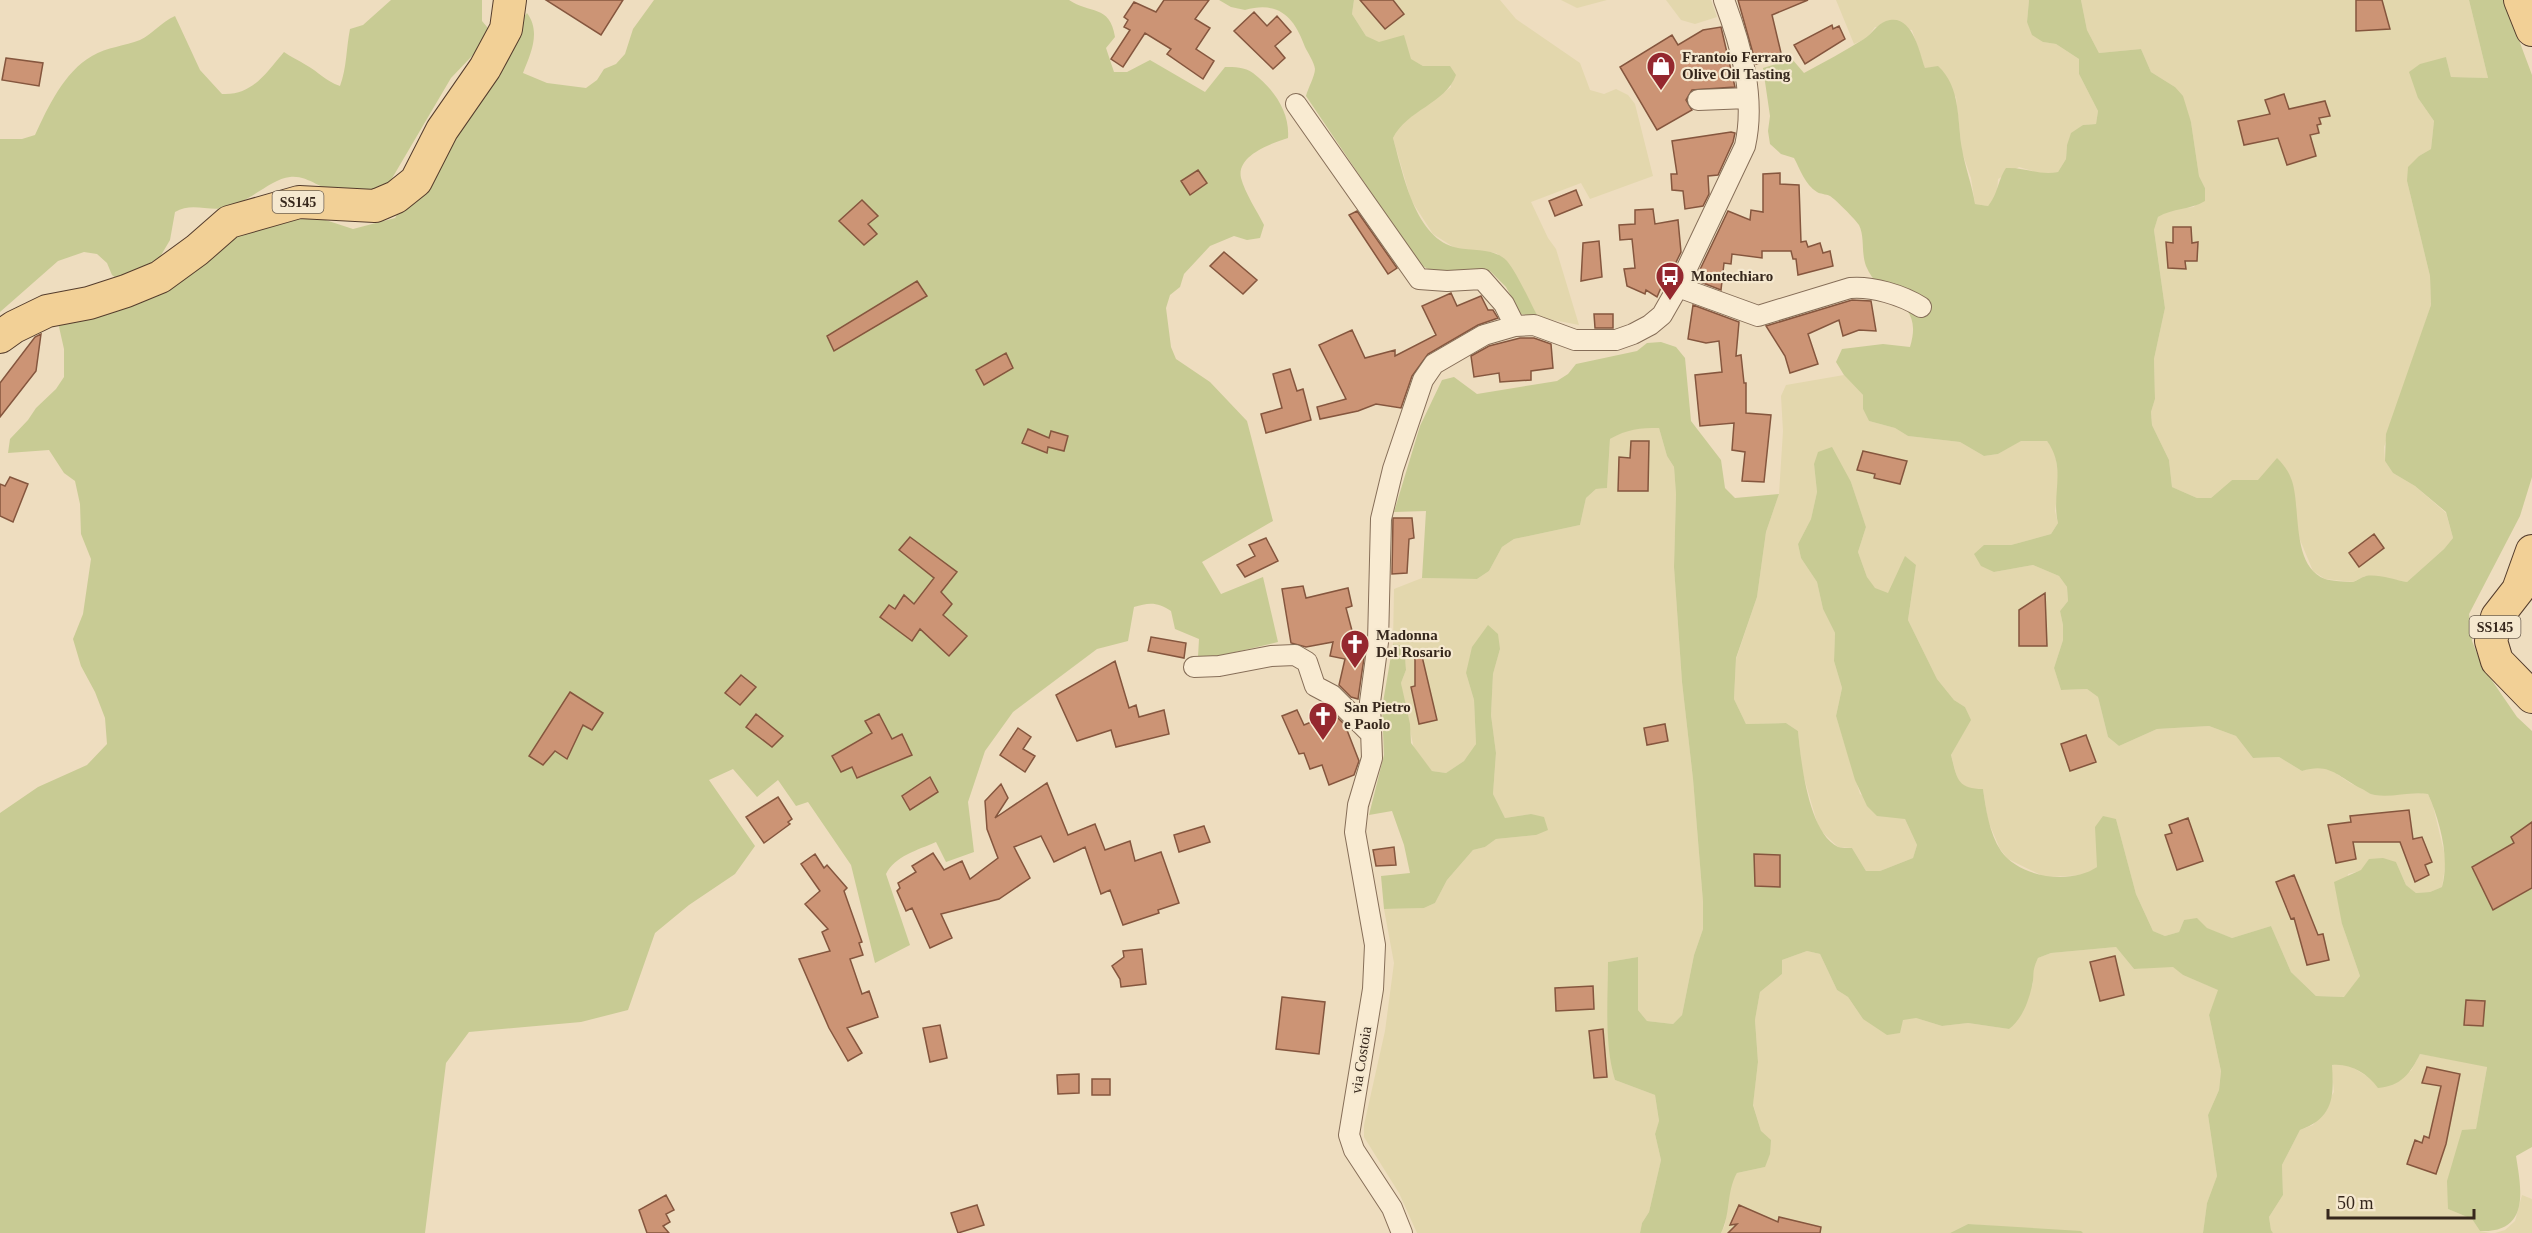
<svg xmlns="http://www.w3.org/2000/svg" width="2532" height="1233" viewBox="0 0 2532 1233" font-family="Georgia,serif">
	<style>
		.farmland { fill: #e3d7ad }
		.green { fill: #c8cb94 }
		.building { fill: #cc9475; stroke: #85563e; stroke-width: 1.5 }
		.lines { fill: none; stroke-linecap: round; stroke-linejoin: round }
		.minor-casing { stroke: #866e58; stroke-width: 22 }
		.primary-casing { stroke: #543c2c; stroke-width: 34 }
		.minor { stroke: #f9ebd2; stroke-width: 20 }
		.primary { stroke: #f2d096; stroke-width: 32 }
		.labels { text-anchor: middle; stroke-width: 4.5; stroke-linejoin: round; paint-order: stroke }
		.shield { fill: #f5e8cf; stroke: #6f6152; stroke-width: 1.5 }
		.shield-label { font-size: 14px; font-weight: bold; fill: #36271c }
		.poi-label { font-size: 15px; font-weight: bold; fill: #36271c; stroke: #f5e8cf; text-anchor: start }
		.street-label { font-size: 15px; fill: #36271c; stroke: #f5e8cf }
	</style>
	<rect width="100%" height="100%" fill="#eeddbf"/>
	<!-- farmland -->
	<path class="farmland" d="M1354 0H1500L1516 19 1580 63 1590 90 1604 94 1616 89 1628 95 1635 104 1653 176 1590 199 1581 183 1531 202 1548 238 1556 249 1579 325 1538 317 1506 261 1496 253 1455 248 1433 234 1411 200 1393 138 1399 126 1451 87 1450 66H1423L1366 36 1352 14Z
		M1561 0H1607L1577 8Z
		M1666 0H1711L1717 17 1695 24 1681 20Z
		M1836 0H2029L2027 22 2043 42 2056 44 2079 59V74L2098 111 2096 124 2083 125 2067 145 2066 159 2058 172 2045 175 2019 167 1998 179 1997 194 1988 206 1975 204 1971 178 1962 152 1956 97 1925 69 1912 30 1875 27 1867 38 1854 44Z
		M2081 0H2469L2488 78 2451 77 2446 57 2418 98 2434 121 2431 149 2419 156 2407 181 2430 276 2431 305 2384 447 2385 461 2393 473 2415 486 2446 513 2453 538 2444 549 2407 582 2380 577 2365 576 2353 582 2325 579 2313 571 2298 535 2296 521 2258 480H2232L2211 498H2197L2172 487 2169 460 2152 425 2151 412 2155 399 2154 359 2165 308 2154 230 2158 217 2170 210 2194 207 2205 188 2199 176 2191 122 2175 87 2151 72 2141 49 2099 53 2087 30Z
		M1844 375 1863 395V409L1869 421 1895 428 1908 436 1960 442 1984 456 1998 454 2020 441H2047L2055 452 2059 482 2055 511 2058 523 2051 534 2011 545H1984L1994 572 2033 565 2059 576 2067 587 2068 601 2060 611 2063 625V640L2054 668 2061 690 2087 689 2098 697 2108 737 2119 746 2157 729 2209 726 2236 736 2253 758 2279 757 2302 771 2314 767 2328 768 2350 783 2374 795 2414 792 2428 794 2433 806 2446 860 2442 887 2430 892 2416 893 2406 885 2396 862 2348 874 2342 924 2360 976 2345 997 2316 996 2291 972 2271 926 2232 938 2184 920 2179 932 2165 936 2153 931 2136 894 2116 819 2097 867 2086 875 2045 877 2008 859 2000 849 1988 821 1983 789H1969L1958 781 1951 755 1970 720 1965 707 1954 700 1937 679 1908 620 1916 565 1888 594 1875 589 1867 577 1858 552 1866 527 1851 482 1814 464 1817 492 1811 519 1798 544 1801 558 1817 582 1823 609 1835 633 1834 661 1842 688 1836 716 1860 794 1905 819 1917 845 1913 858 1880 871H1866L1852 848 1838 847 1819 829 1802 771 1798 731 1786 723 1746 724 1734 699 1736 659 1757 597 1766 532 1779 494 1783 431 1781 396 1786 385Z
		M1636 428H1659L1667 456 1674 467 1676 494 1674 567 1682 682 1693 779 1703 902V929L1694 955 1682 1015 1673 1024 1647 1021 1638 1010V957L1608 962V1005L1612 1068 1615 1080 1655 1095 1659 1122 1655 1134 1661 1160 1649 1212 1642 1223 1640 1233H1417L1399 1193 1364 1137V1125L1385 1031 1394 963 1384 909 1424 908 1435 903 1447 880 1473 850 1485 847 1496 839 1536 835 1531 814 1505 818 1493 794 1496 753 1491 715 1493 674 1500 649 1466 673 1474 700 1476 744 1473 751 1464 761 1446 773 1432 771 1414 749 1403 696 1401 683 1406 670 1404 650 1400 645 1393 644 1394 589 1422 578 1477 579 1489 571 1502 547 1514 539 1580 525 1586 498 1596 489 1607 488 1610 439 1622 432Z
		M2116 947 2134 969 2173 966 2183 975 2219 990 2209 1015 2221 1071 2219 1090 2208 1115 2217 1176 2207 1203 2203 1233H2083L1968 1224 1950 1233H1721L1725 1225 1730 1185 1737 1173 1765 1167 1761 1131 1753 1104 1758 1062 1755 1020 1760 992 1782 974V960L1807 951 1820 954 1837 990 1848 997 1863 1019 1916 1018 1942 1026 1968 1023 2009 1029 2033 984 2032 970 2038 958 2051 953Z
		M2420 1054 2487 1066 2476 1130 2448 1209 2472 1219 2480 1231 2490 1233H2273L2271 1230 2269 1217 2283 1195 2282 1165 2300 1130 2313 1125 2334 1092 2331 1065 2345 1063 2370 1078 2411 1071Z
		M2522 1195 2532 1199V1233H2495L2505 1230 2515 1221Z"/>
	<!-- green -->
	<path class="green" d="M391 0H482V21L493 34 451 78 384 192C369 192 352 195 338 192 321 190 308 175 290 177 270 179 248 204 224 208 207 211 191 202 175 212L170 240 153 269 123 283 112 275 107 263 97 254 84 252 58 261 0 312V139H22L35 135C48 107 64 72 92 56 107 47 125 46 140 40 153 34 161 22 175 16L200 70 222 94C252 96 266 73 284 52 291 57 298 60 306 65 319 72 325 81 340 86 347 67 346 49 350 29L363 25Z
		M654 0H1069C1089 14 1110 4 1115 37L1106 48 1114 72H1127L1150 60 1205 92 1225 67C1234 67 1245 67 1253 73 1274 89 1290 112 1288 138 1273 143 1236 155 1241 178 1245 193 1257 211 1264 225L1260 238 1247 240 1234 236 1210 246 1184 274 1180 287 1170 295 1166 308 1171 347 1176 359 1210 382 1247 421 1273 521 1202 562 1221 594 1263 577 1278 642 1219 656 1198 657 1199 639 1175 629 1171 611C1158 602 1149 602 1134 607L1128 641 1097 649 1013 712 985 751 968 802 974 852 946 862 936 842C918 850 895 856 886 874L910 945 875 963 851 865 808 802 796 806 778 780 757 797 733 769 709 780 755 846 735 874 689 905 655 933 628 1010 581 1022 469 1032 446 1063 425 1233H0V813L38 787 87 765 107 744 105 718 95 692 81 666 73 639 83 614 91 559 81 534 80 504 75 481 64 473 49 450 8 453 10 439 28 420 36 408 56 389 64 377V349L57 318 232 232 307 214 353 229 395 218 516 27 527 13C541 32 531 53 523 73L547 83 586 88 597 80 604 69 616 64 625 54 633 29Z
		M1219 0H1354L1352 14 1366 36 1379 42 1404 35 1411 59 1423 66H1450L1456 75C1445 104 1407 110 1393 138 1403 173 1415 240 1458 248 1473 251 1495 248 1507 261 1517 273 1530 302 1538 317L1521 314 1506 287 1490 271 1437 273 1420 265 1306 96C1308 88 1315 76 1315 69 1314 62 1308 53 1305 47 1295 19 1280 0 1245 10L1231 7Z
		M2029 0H2081L2087 30 2099 53 2141 49 2151 72 2175 87 2183 96 2191 122 2199 176 2205 188V201C2190 210 2173 208 2158 217L2154 230 2165 308 2154 359 2155 399 2151 412 2152 425 2169 460 2172 487 2197 498H2211L2232 480H2258L2277 458C2284 465 2289 472 2292 481 2301 508 2291 566 2325 579 2331 581 2346 582 2353 582 2357 581 2361 577 2366 576 2379 574 2394 580 2407 582L2444 549 2453 538 2446 512 2415 486 2393 473 2385 461 2386 434 2431 305 2430 276 2407 181 2408 167 2419 156 2431 149 2434 121 2418 98 2409 72 2420 64 2446 57 2451 77 2488 78 2469 0H2504L2532 75V477L2520 516 2469 614 2472 641 2482 666 2517 717 2532 731V1147L2516 1156C2521 1188 2531 1233 2480 1231L2472 1219 2448 1209 2447 1181 2462 1130 2476 1129 2487 1067 2420 1054C2410 1074 2401 1086 2378 1088 2367 1073 2350 1063 2332 1065 2334 1096 2334 1118 2300 1130L2282 1165 2283 1195 2269 1217 2271 1230 2273 1233H2203L2207 1203 2217 1176 2208 1115 2219 1090 2221 1071 2209 1015 2218 990 2183 975 2173 967 2134 969 2116 947 2051 953 2038 958C2031 973 2035 974 2032 986 2028 1003 2022 1019 2009 1029L1968 1023 1942 1026 1916 1018 1903 1020 1900 1033 1887 1035 1863 1019 1848 997 1837 990 1820 954 1807 951 1782 960V974L1760 992 1755 1020 1758 1062 1753 1105 1761 1131 1771 1140 1770 1154 1765 1167 1737 1173C1726 1192 1731 1214 1721 1233H1640L1642 1223 1649 1212 1661 1160 1655 1134 1659 1121 1655 1095 1615 1080C1604 1044 1608 1000 1608 962L1638 957V1010L1647 1021 1673 1024 1682 1015 1694 955 1703 929V902L1693 779 1682 682 1674 567 1676 494 1674 467 1667 456 1659 428C1640 428 1627 429 1610 439L1607 488 1596 489 1586 498 1580 525 1514 539 1502 547 1489 571 1477 579 1422 578 1426 511 1394 512 1420 426 1442 380 1454 377 1477 394 1557 381 1568 374 1576 364 1637 351 1647 343 1661 342 1676 347 1685 358 1691 421 1721 460 1725 488 1735 498 1779 494 1766 532 1757 597 1736 658 1734 699 1746 724 1786 723 1798 731C1801 761 1808 832 1838 847 1841 848 1848 848 1852 848L1866 871H1880L1913 858 1917 845 1905 819 1877 816 1867 806 1855 780 1836 716 1842 688 1834 661 1835 633 1823 609 1817 582 1801 558 1798 544 1811 519 1817 492 1814 464 1818 452 1832 447 1851 482 1866 527 1858 552 1867 577 1875 588 1888 593 1905 556 1916 565 1908 620 1937 679 1954 700 1965 707 1971 720 1951 755C1957 777 1956 789 1983 789 1986 809 1989 833 2001 851 2020 878 2071 885 2097 867L2095 827 2103 816 2116 819 2136 894 2153 931 2165 936 2179 932 2184 920 2197 918 2207 928 2232 938 2271 926 2291 972 2316 996 2344 997 2360 976 2342 924 2334 882 2361 870 2369 859 2383 858 2396 862 2406 885 2416 893 2430 892 2442 887C2450 858 2440 821 2428 794 2410 791 2392 798 2375 795 2371 795 2366 791 2362 789 2338 777 2330 762 2302 771L2279 757 2253 758 2236 736 2209 726 2157 729 2119 746 2108 737 2098 697 2087 689 2061 690 2054 668 2063 640V625L2060 611 2068 601 2067 587 2059 576 2033 565 1994 572 1981 566 1974 554 1984 545H2011L2051 534 2058 523C2051 494 2067 468 2047 441H2021L1998 454 1984 456 1960 442 1908 436 1895 428 1869 421 1863 409V395L1844 375 1836 362 1842 349 1883 344 1910 347C1925 298 1881 303 1866 266 1861 253 1865 237 1859 225 1856 220 1835 199 1830 196 1826 194 1820 194 1817 192 1805 185 1800 169 1794 158L1781 154 1770 144 1768 131 1770 116 1763 68 1792 59 1804 73C1824 62 1845 51 1864 39 1872 34 1876 25 1886 21 1912 12 1919 51 1925 68L1938 66C1961 87 1957 120 1962 149 1965 167 1972 185 1975 204L1988 206C1999 192 1997 182 2006 168 2025 167 2040 176 2058 172L2066 159 2067 145 2071 133 2083 125 2096 124 2098 111 2079 74V59L2056 44 2043 42 2032 35 2027 22Z
		M1488 625 1498 634 1500 649 1493 674 1491 715 1496 753 1493 794 1505 818 1531 814 1544 817 1548 830 1536 835 1496 839 1485 847 1473 850 1447 880 1435 903 1424 908 1384 909 1381 876 1410 873 1404 845 1392 811 1369 815 1384 755 1382 708 1393 644 1400 645 1404 650 1405 657 1406 670 1401 683 1410 724 1411 743 1432 771 1446 773 1464 761 1476 744 1474 700 1466 673 1472 647Z
		M1968 1224 2081 1231 2083 1233H1950Z"/>
	<!-- building -->
	<path class="building" d="M546 0H623L601 35Z
		M1164 0H1209L1195 19 1210 28 1196 49 1214 61 1203 79 1167 54 1171 49 1145 33 1123 67 1111 59 1130 30 1124 27 1128 20 1124 17 1134 2 1156 12Z
		M1360 0H1393L1404 14 1385 29Z
		M1738 0H1808L1772 15 1781 53 1766 56 1767 61 1756 64Z
		M2356 0H2382L2390 29 2356 31Z
		M1254 12 1267 26 1277 16 1291 32 1275 46 1285 58 1273 69 1234 31Z
		M1832 25 1833 29 1839 26 1845 39 1805 64 1794 45Z
		M1721 27 1735 87 1692 90 1686 100 1692 110 1657 130 1620 67 1672 35 1678 45 1703 30Z
		M6 58 43 63 39 86 2 80Z
		M2284 94 2289 109 2325 101 2330 116 2319 118 2321 124 2317 125 2319 133 2310 135 2316 156 2287 165 2278 138 2244 145 2238 121 2270 114 2265 100Z
		M1731 132 1735 133 1733 142 1718 175 1708 176 1709 194 1703 206 1685 209 1683 191 1672 190 1671 174H1677L1672 141Z
		M1198 170 1207 183 1190 195 1181 181Z
		M1780 173V184L1799 185 1801 242 1806 241 1808 247 1820 243 1823 253 1830 251 1833 266 1798 275 1796 259H1793L1791 251H1762V258L1732 254 1731 264 1724 263 1721 290 1695 280 1728 211 1750 220 1751 210 1763 212V174Z
		M1576 190 1582 205 1555 216 1549 201Z
		M862 200 878 216 868 224 877 234 864 245 839 221Z
		M1653 209 1655 224 1678 220 1681 252 1667 281H1664L1657 297 1646 290 1645 294 1627 286 1624 269 1635 268 1632 239 1620 240 1619 225 1635 224V210Z
		M1357 211 1397 268 1388 274 1349 215Z
		M2173 227H2191L2192 243 2198 242 2197 261H2185L2186 269 2168 268 2166 242 2173 243Z
		M1599 241 1602 277 1581 281 1583 243Z
		M1224 252 1257 280 1243 294 1210 266Z
		M917 281 927 296 834 351 827 336Z
		M1451 293 1457 306 1481 296 1488 310H1493L1498 318 1478 325 1428 354 1412 376 1401 408 1376 404 1358 411 1320 419 1317 407 1346 399 1319 345 1352 330 1365 358 1395 350V356L1436 335 1422 306Z
		M1852 300 1871 301 1876 331 1859 330 1843 336 1839 320 1808 334 1818 364 1790 373 1785 356 1766 326Z
		M1693 305 1739 322 1736 356 1741 355 1744 383H1746V413L1771 415 1764 482 1742 481 1745 452 1732 450 1734 423 1700 426 1695 375 1722 372 1719 341 1706 343 1688 339Z
		M1594 314H1613V328H1595Z
		M41 334 36 371 0 417V383L35 337Z
		M1520 338H1534L1551 344 1553 368 1531 371V380L1500 382 1499 373 1474 377 1471 356 1489 346Z
		M1006 353 1013 368 984 385 976 370Z
		M1290 369 1297 391 1303 389 1311 420 1266 433 1261 414 1282 408 1273 374Z
		M1028 429 1049 438 1051 431 1068 436 1064 451 1048 447 1047 453 1022 443Z
		M1631 441H1649L1648 491H1618L1619 457 1630 458Z
		M1863 451 1907 461 1900 484 1874 478 1875 474 1857 470Z
		M10 477 28 484 13 522 0 516V484L5 486Z
		M1393 518H1412L1414 538 1409 539 1407 573 1392 574Z
		M2374 534 2384 548 2359 567 2349 553Z
		M910 537 957 572 941 592 952 604 943 615 967 636 949 656 920 629 912 641 880 617 889 605 895 609 904 595 914 604 934 578 899 550Z
		M1266 538 1278 561 1245 577 1237 565 1255 556 1249 545Z
		M1303 586 1306 598 1348 588 1352 606 1346 608 1355 642 1366 644 1358 699 1351 697 1339 685 1345 659 1330 656 1333 642 1306 647 1291 643 1282 589Z
		M2045 593 2047 646H2019V610Z
		M1151 637 1186 643 1184 658 1148 651Z
		M1415 652H1421L1437 720 1419 724 1411 687 1415 686Z
		M1115 661 1129 708 1136 705 1139 717 1164 710 1169 734 1116 747 1111 730 1077 741 1056 695Z
		M741 675 756 687 740 705 725 693Z
		M570 692 603 713 592 730 583 725 567 759 555 751 543 765 529 756Z
		M1297 710 1304 725 1333 713 1345 725 1359 761 1354 775 1329 785 1322 765 1310 769 1304 753 1299 754 1282 716Z
		M756 714 783 736 772 747 746 727Z
		M879 714 892 739 902 734 912 755 857 778 852 767 841 772 832 756 872 733 865 721Z
		M1665 724 1668 741 1647 745 1644 728Z
		M1018 728 1031 737 1023 749 1035 756 1025 772 1000 755Z
		M2086 735 2096 762 2070 771 2061 744Z
		M930 777 938 792 910 810 902 796Z
		M1047 783 1068 835 1095 824 1105 850 1130 841 1135 861 1161 852 1179 903 1158 910 1159 913 1123 925 1110 890 1101 894 1085 847 1054 862 1041 836 1014 847 1030 878 999 899 941 914 952 938 930 948 912 908 906 911 897 891 900 888 898 883 916 872 912 866 933 853 944 870 962 861 970 879 998 858 987 829 985 801 1001 784 1008 798 995 818Z
		M778 797 792 819 788 822 790 824 764 843 746 817Z
		M2409 810 2413 839 2422 837 2432 862 2425 865 2429 875 2415 882 2400 842H2353L2356 859 2336 863 2328 825 2351 822 2350 816Z
		M2188 818 2203 861 2177 870 2165 835 2172 833 2169 825Z
		M2532 822V888L2493 910 2472 867 2514 843 2511 837Z
		M1204 826 1210 842 1179 852 1174 835Z
		M1394 847 1396 865 1376 866 1373 850Z
		M815 854 824 868 827 865 847 888 844 891 862 942 859 943 863 955 850 959 862 994 869 991 878 1017 847 1028 862 1053 848 1061 829 1028 799 959 830 951 822 932 828 929 805 904 820 891 801 864Z
		M1754 854 1780 855V887L1755 886Z
		M2294 875 2318 935 2323 934 2329 960 2307 965 2294 918 2291 919 2276 882Z
		M1142 949 1146 984 1121 987 1120 979 1112 966 1124 957 1123 951Z
		M2115 956 2124 995 2100 1001 2090 962Z
		M1593 986 1594 1009 1556 1011 1555 988Z
		M1282 997 1325 1002 1319 1054 1276 1049Z
		M2466 1000 2485 1001 2483 1026 2464 1025Z
		M940 1025 947 1058 930 1062 923 1028Z
		M1603 1029 1607 1077 1594 1078 1589 1031Z
		M2427 1067 2460 1074 2446 1144 2436 1174 2407 1164 2415 1140 2422 1143 2424 1136 2429 1138 2441 1086 2422 1083Z
		M1079 1074V1093L1058 1094 1057 1075Z
		M1092 1079H1110V1095H1092Z
		M666 1195 674 1210 666 1214 670 1222 663 1226 669 1233H647L639 1210Z
		M977 1205 984 1225 958 1233 951 1213Z
		M1739 1205 1778 1222 1779 1217 1821 1227 1820 1233H1728L1737 1224 1730 1225Z"/>
	<g class="lines">
		<!-- minor casing -->
		<g class="minor-casing">
			<path id="minor" d="M1698 100 1748 98
				M1296 104 1419 279 1447 281 1482 279 1504 304 1515 326
				M1678 287 1758 316 1850 288C1872 286 1902 295 1921 307
				M1194 667 1219 666 1271 656 1295 655 1307 662 1315 686 1332 695 1371 734
				M1402 1233 1392 1208 1354 1150 1349 1135 1373 989 1375 945 1355 832 1358 805 1372 758 1370 702 1378 642 1381 519 1393 469 1423 380 1434 364 1484 335 1515 326 1534 325 1575 340H1616L1633 334 1650 325 1662 315 1678 287 1745 146C1756 98 1741 45 1724 0"/>
		</g>
		<!-- primary casing -->
		<g class="primary-casing">
			<path id="primary" d="M2520 0 2532 30
				M0 337 14 327 47 311 89 303 126 291 160 277 197 250 229 222 299 202 375 206 396 197 416 181 442 130 485 68 506 29 510 0
				M2532 551 2518 590 2497 617 2491 641 2497 661 2532 697"/>
		</g>
		<!-- minor -->
		<use href="#minor" class="minor"/>
		<!-- primary -->
		<use href="#primary" class="primary"/>
	</g>
	<!-- icons -->
	<defs>
		<g id="shop-pin" transform="scale(1.5)"><path d="M0 17L-7.5 6A9.5 9.5 0 1 1 7.5 6Z" fill="#95282f" stroke="#f5e8cf"/><path d="M-5-2.5h2.3a2.7 3.5 0 0 1 5.4 0H5L5.5 6h-11ZM-1.5-2.5h3a1.5 2.3 0 0 0-3 0Z" fill="#fff"/></g>
		<g id="bus-pin" transform="scale(1.5)"><path d="M0 17L-7.5 6A9.5 9.5 0 1 1 7.5 6Z" fill="#95282f" stroke="#f5e8cf"/><path d="M-5-6H5V4H4V6H2V4H-2V6H-4V4H-5ZM-3.5-4V0h7V-4ZM-3.5 1.2v1.5H-2V1.2ZM2 1.2v1.5H3.5V1.2Z" fill="#fff"/></g>
		<g id="church-pin" transform="scale(1.5)"><path d="M0 17L-7.5 6A9.5 9.5 0 1 1 7.5 6Z" fill="#95282f" stroke="#f5e8cf"/><path d="M-1.2-6h2.4v3.5h3.3v2.4h-3.3V6h-2.4V-.1h-3.3v-2.4h3.3Z" fill="#fff"/></g>
	</defs>
	<g fill-rule="evenodd">
		<use href="#shop-pin" x="1661" y="66"/>
		<use href="#bus-pin" x="1670" y="276"/>
		<use href="#church-pin" x="1355" y="644"/>
		<use href="#church-pin" x="1323" y="716"/>
	</g>
	<g class="labels">
		<!-- shield labels -->
		<g class="shield">
			<rect x="272.5" y="191" width="51" height="22" rx="4.5"/>
			<rect x="2469.5" y="616" width="51" height="22" rx="4.5"/>
		</g>
		<g class="shield-label">
			<text x="298" y="207">SS145</text>
			<text x="2495" y="632">SS145</text>
		</g>
		<!-- poi labels -->
		<g class="poi-label">
			<text x="1682" y="62">Frantoio Ferraro<tspan x="1682" dy="17">Olive Oil Tasting</tspan></text>
			<text x="1691" y="281">Montechiaro</text>
			<text x="1376" y="640">Madonna<tspan x="1376" dy="17">Del Rosario</tspan></text>
			<text x="1344" y="712">San Pietro<tspan x="1344" dy="17">e Paolo</tspan></text>
		</g>
		<!-- street labels -->
		<g class="street-label">
			<text transform="translate(1361 1060) rotate(-81)" y="5">via Costoia</text>
		</g>
	</g>
	<!-- scale -->
	<path d="M2328 1209v9h146v-9" fill="none" stroke="#36271c" stroke-width="3"/>
	<text x="2337" y="1209" font-size="18" fill="#36271c" stroke="#f5e8cf" stroke-width="4.5" paint-order="stroke">50 m</text>
</svg>
